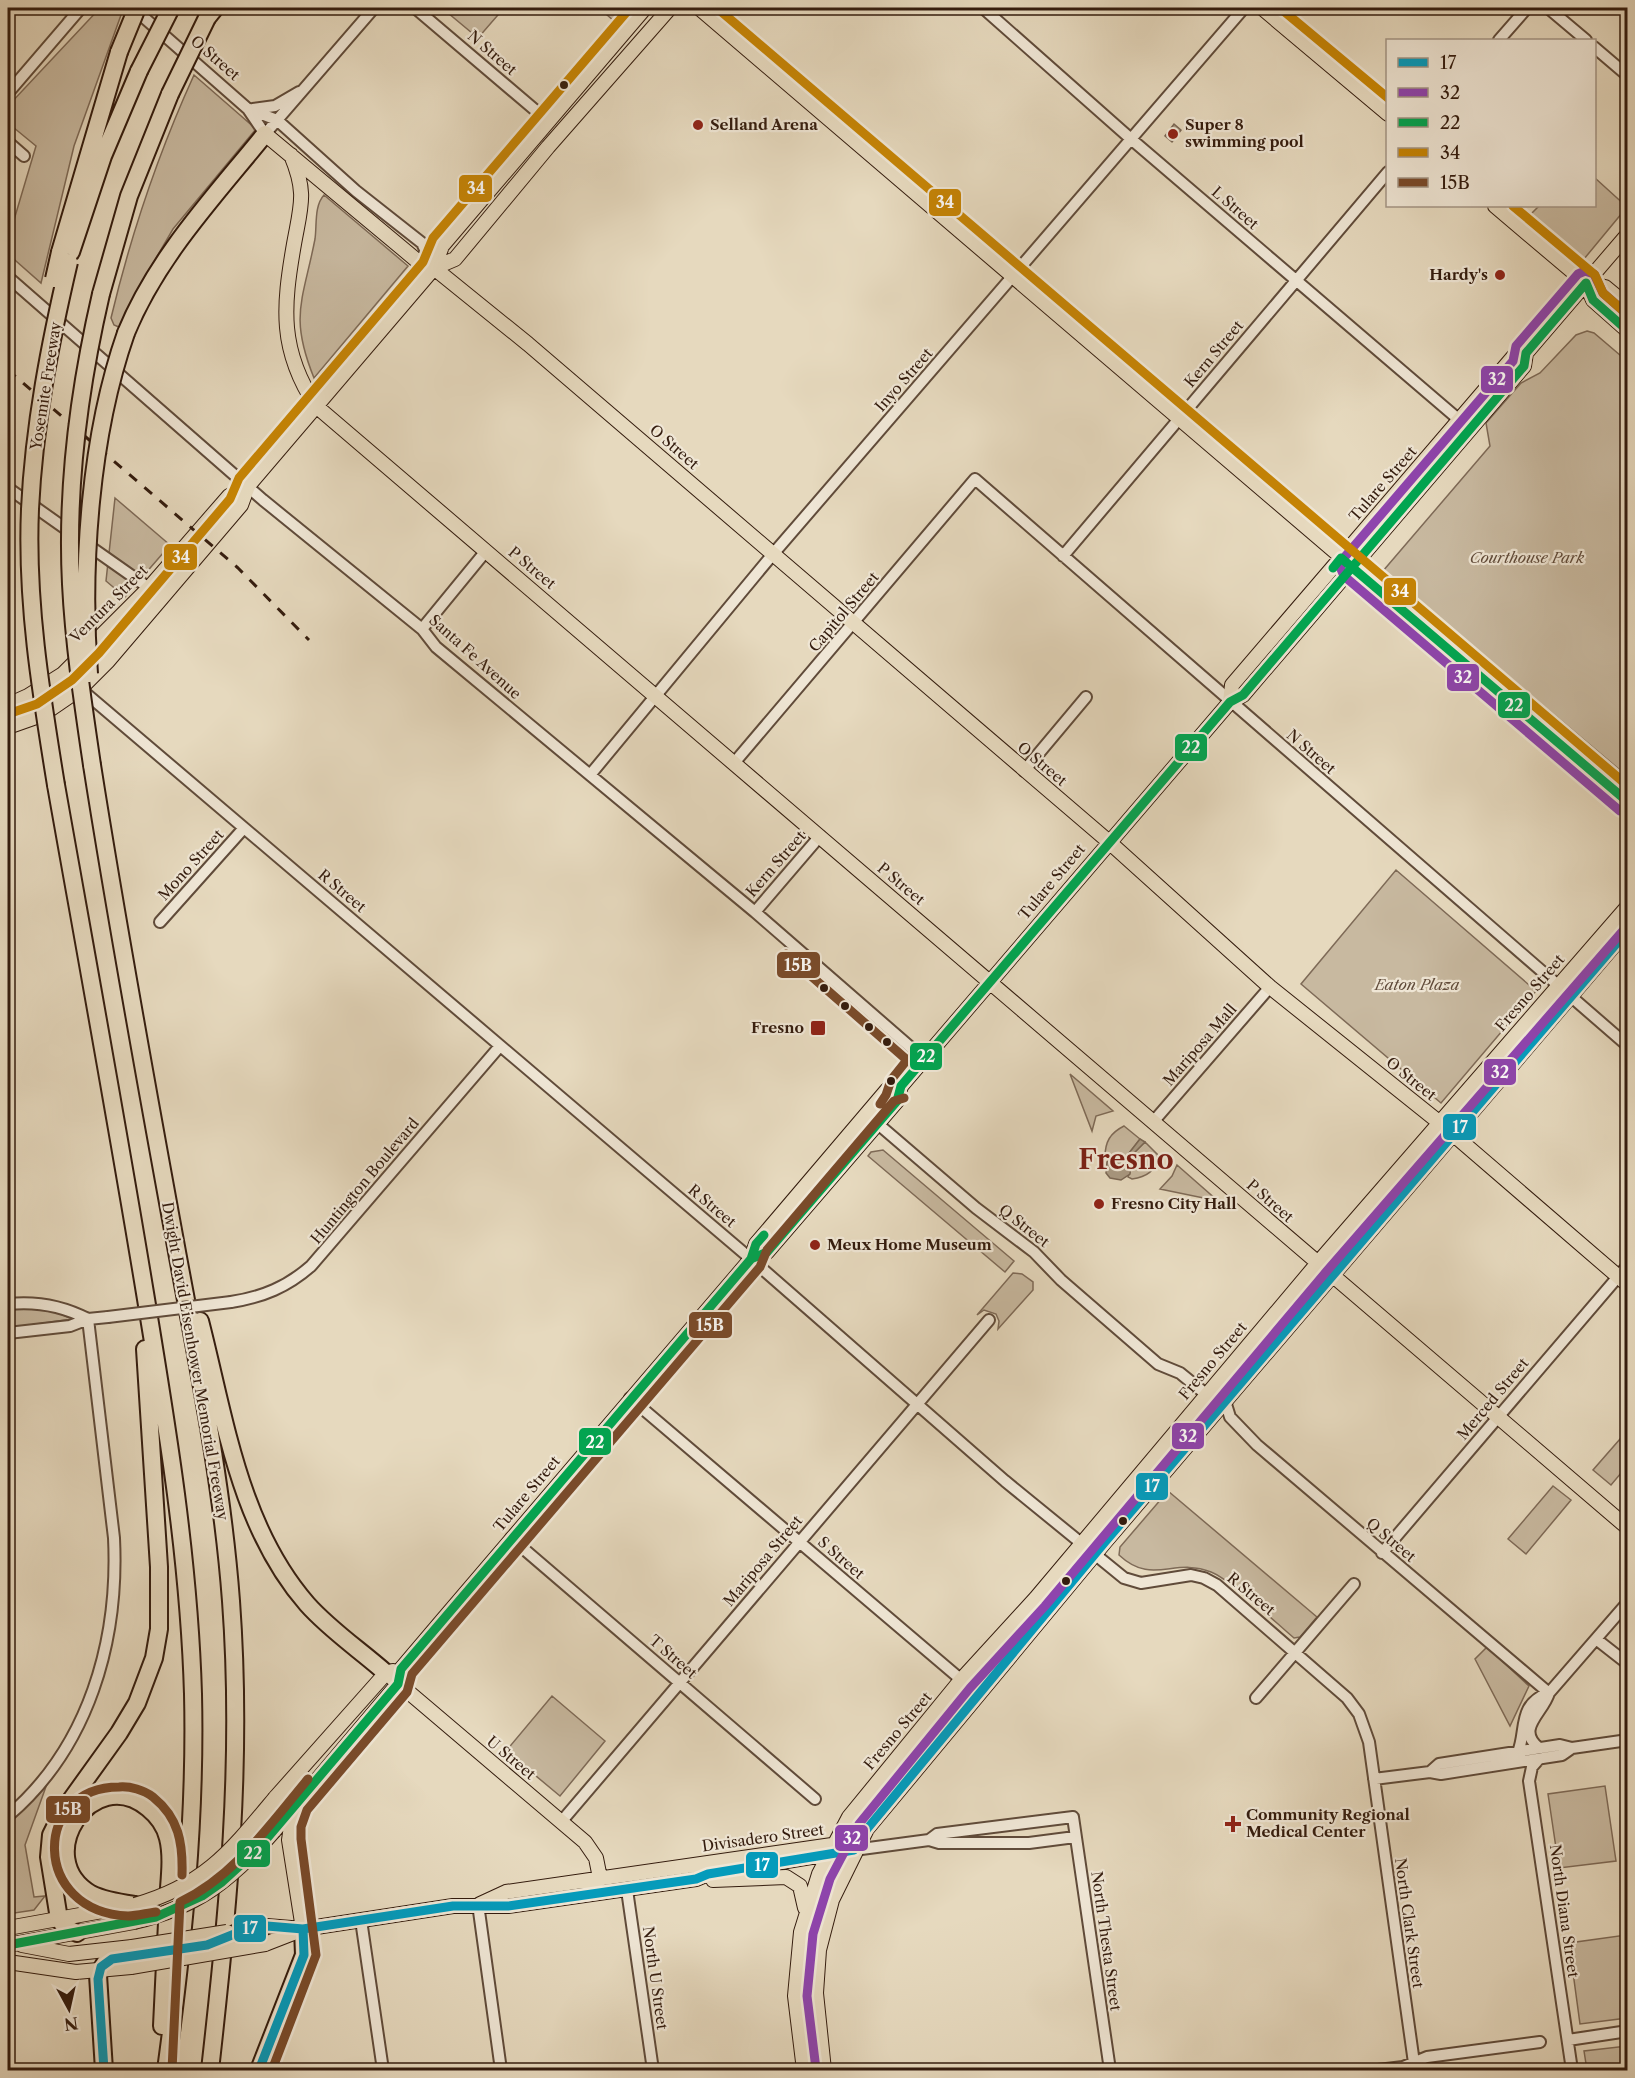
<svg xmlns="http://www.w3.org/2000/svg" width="1635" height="2078" viewBox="0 0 1635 2078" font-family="'Libre Caslon Text',serif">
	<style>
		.green { fill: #c8b9a0; stroke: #7e6a57; stroke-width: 1.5 }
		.water { fill: #a99982; stroke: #7a6754; stroke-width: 1.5 }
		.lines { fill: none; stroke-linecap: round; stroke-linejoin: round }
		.minor-casing { stroke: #604b3a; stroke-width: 14 }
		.major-casing { stroke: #341c0e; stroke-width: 16 }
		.highway-casing { stroke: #341c0e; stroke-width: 20 }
		.minor { stroke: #efe6d5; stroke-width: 10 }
		.major { stroke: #e6d9be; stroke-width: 14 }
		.highway { stroke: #e6d9be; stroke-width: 16 }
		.rail { stroke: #341c0e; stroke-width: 3; stroke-dasharray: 10 10; stroke-linecap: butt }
		.minor-bridge-casing { stroke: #604b3a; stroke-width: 14; stroke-linecap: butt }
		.major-bridge-casing { stroke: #341c0e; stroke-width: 16; stroke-linecap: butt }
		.highway-bridge-casing { stroke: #341c0e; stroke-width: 20; stroke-linecap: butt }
		.minor-bridge { stroke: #efe6d5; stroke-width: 10 }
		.major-bridge { stroke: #e6d9be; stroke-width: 14 }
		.highway-bridge { stroke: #e6d9be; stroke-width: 16 }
		.bus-1-casing { stroke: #efe6d5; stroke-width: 14 }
		.bus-2-casing { stroke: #efe6d5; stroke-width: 14 }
		.bus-3-casing { stroke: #efe6d5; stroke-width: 14 }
		.bus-4-casing { stroke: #efe6d5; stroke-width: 14 }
		.bus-5-casing { stroke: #efe6d5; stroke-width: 14 }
		.bus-1 { stroke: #059bbb; stroke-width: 9 }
		.bus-2 { stroke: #8e44ad; stroke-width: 9 }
		.bus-3 { stroke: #00a651; stroke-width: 9 }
		.bus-4 { stroke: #c68404; stroke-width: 9 }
		.bus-5 { stroke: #7a4b2a; stroke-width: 9 }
		.bus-dot { fill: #341c0e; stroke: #efe6d5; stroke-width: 2 }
		.poi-dot { fill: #8f2418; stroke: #efe6d5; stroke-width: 2 }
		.labels { text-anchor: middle; stroke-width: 4.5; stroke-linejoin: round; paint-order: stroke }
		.street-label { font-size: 15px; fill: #341c0e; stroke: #efe6d5 }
		.poi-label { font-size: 15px; font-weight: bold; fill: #341c0e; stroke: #efe6d5; text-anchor: start }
		.park-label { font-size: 15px; font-style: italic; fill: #604b3a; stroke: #efe6d5 }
		.town-label { font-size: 27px; font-weight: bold; fill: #7a1f14; stroke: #efe6d5 }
		.line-badge { stroke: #efe6d5; stroke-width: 2 }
		.badge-label { font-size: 16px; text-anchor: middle; font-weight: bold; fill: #fff }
	</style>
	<rect width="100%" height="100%" fill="#e6d9be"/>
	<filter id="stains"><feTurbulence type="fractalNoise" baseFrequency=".00333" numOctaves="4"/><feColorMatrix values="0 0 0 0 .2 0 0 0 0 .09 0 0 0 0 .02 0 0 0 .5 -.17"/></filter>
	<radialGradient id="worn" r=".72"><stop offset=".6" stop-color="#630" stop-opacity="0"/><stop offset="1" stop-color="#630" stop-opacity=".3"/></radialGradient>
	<!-- green -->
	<path class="green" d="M100 8H111L121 15 74 146 41 283 8 254V240L36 146 8 123V106Z
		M442 8H504L478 38Z
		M599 8H626L614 21Z
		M194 75 256 129 173 229 138 289 121 328 114 325 111 318C131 234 158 154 194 75Z
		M1595 178 1627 207 1584 259 1531 214 1539 206H1594Z
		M324 195 408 266 314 378C289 316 303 301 315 239 317 225 314 206 324 195Z
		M1587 331 1594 333 1627 361V776L1383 571 1490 446 1486 423 1521 383 1540 373 1576 335Z
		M115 498 170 545 125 597 106 581Z
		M1396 870 1536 991 1441 1103 1301 984Z
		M1070 1074 1113 1111 1096 1116 1092 1131Z
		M1124 1126 1140 1139 1126 1157 1109 1160 1105 1157C1105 1142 1110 1133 1124 1126Z
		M1145 1142 1159 1156C1155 1171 1147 1177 1132 1179L1128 1177 1131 1169 1128 1159Z
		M883 1150 1014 1261 1005 1272 868 1156 871 1152Z
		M1177 1165 1218 1201 1160 1189 1172 1176Z
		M1013 1273 1022 1274 1033 1282V1290L998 1329 999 1321 996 1314 984 1310 977 1315Z
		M8 1307 52 1310 72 1319 8 1328Z
		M1627 1431V1466L1611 1485 1593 1470Z
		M1553 1486 1571 1500 1526 1554 1508 1539Z
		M1168 1491 1317 1617 1300 1637 1294 1638C1275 1622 1231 1580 1211 1572 1174 1557 1152 1586 1119 1555L1120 1547Z
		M1487 1647 1529 1686 1510 1726 1475 1659Z
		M552 1696 605 1741 560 1796 506 1751Z
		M48 1781 25 1845 34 1897 45 1896 34 1910 8 1914V1823Z
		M1605 1786 1616 1861 1559 1868 1548 1794Z
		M1626 1935 1627 2018 1580 2024 1569 1943Z
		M1627 2046V2070H1587L1584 2051Z"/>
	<!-- water -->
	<path class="water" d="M1174 124 1181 130 1172 142 1165 136Z
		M1140 1139 1145 1142 1128 1159 1131 1164 1130 1174 1121 1180 1110 1178 1106 1173 1107 1162 1115 1156 1126 1157Z"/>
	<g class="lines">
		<!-- minor casing -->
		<g class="minor-casing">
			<path id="minor" d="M133 8 248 109 265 134 374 8
				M415 8 548 121
				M983 8 1131 139 1464 424
				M1548 8 1586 40
				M1499 40 1527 8
				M1594 47 1628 76
				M8 93 81 8
				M248 109 277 120 356 191 422 243 434 268
				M253 109 275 106 299 92
				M8 142 24 156
				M8 277 263 500 422 629 436 647 755 912 924 1059
				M8 488 73 534
				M85 543 149 588
				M1063 556 1388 172
				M422 629 486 551
				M63 674 751 1259 1005 1481 1124 1578 1141 1583 1191 1575 1204 1578 1217 1585 1347 1698 1359 1714 1369 1742 1415 2070
				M734 763 975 479 1628 1046
				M1024 771 1086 697
				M590 775 773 554 1244 8
				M755 912 820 836
				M160 922 244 828
				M1153 1122 1270 987
				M878 1124 976 1208 1034 1252 1061 1280 1158 1364 1180 1373 1207 1395
				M231 1302C263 1297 287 1287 311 1266L500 1046
				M8 1304C36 1301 63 1306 88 1319
				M8 1333 70 1326 88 1319 108 1317
				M630 1398 978 1694
				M1225 1401 1230 1417 1257 1445 1549 1693
				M511 1538 815 1799
				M1382 1553 1628 1265
				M1596 1639 1628 1664
				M1256 1698 1354 1584
				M1539 1748C1515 1729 1543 1713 1549 1693L1628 1602
				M1518 1752C1527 1731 1517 1704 1549 1693
				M1539 1759 1532 1767 1529 1781 1572 2070
				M1430 1772 1439 1764 1560 1745 1572 1748 1628 1740
				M1374 1779 1430 1772 1441 1774 1562 1755 1572 1748
				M8 1816C89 1747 119 1641 114 1538L88 1319
				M561 1822 989 1320
				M929 1840 939 1843H1029L1075 1837
				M854 1850 929 1840 937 1834 1073 1817 1110 2070
				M627 1890 653 2070
				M478 1904 501 2070
				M361 1920 383 2070
				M1568 2040 1628 2031
				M1378 2070 1403 2067 1427 2057 1540 2042"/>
		</g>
		<!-- major casing -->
		<g class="major-casing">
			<path id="major" d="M699 8 1628 802
				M1262 8 1388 114
				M265 134 415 259 434 268 528 344 1108 841 1270 987 1440 1123 1628 1285
				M291 155C307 193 301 205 294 244 283 307 279 350 316 406L1628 1528
				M1495 206 1586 283 1593 300 1628 331
				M434 268 455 259 548 147 670 8
				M1586 283 1605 287 1628 306
				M1230 702 1232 685 1514 356 1526 353
				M8 705 28 696 63 674 149 588 229 496 248 486
				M8 727 42 715 80 689 108 661 241 505 248 486 434 268 442 246 645 8
				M751 1259 767 1252 897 1101 901 1086 1230 702 1243 695 1524 366 1526 353 1628 234
				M392 1678 585 1842 596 1858 600 1878 595 1885
				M275 1798 386 1673 393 1671
				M293 1813 289 1840 303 1929
				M274 1831 398 1684 401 1669 440 1623 751 1259 756 1244 887 1090 901 1086
				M713 1880 786 1877 800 1886 805 1908
				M480 1904 506 1892 832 1845 839 1846
				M8 1928 130 1906
				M247 1929 267 1926 303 1929 453 1906H508L696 1879 708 1874 854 1850
				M265 1944 301 1930
				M8 1945 134 1922
				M22 1945 69 1954 132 1947
				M8 1962 76 1972 131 1967
				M804 2070 795 1996 801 1932 819 1874 849 1817 961 1680 1036 1598 1317 1264 1628 906
				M824 2070 816 1993 819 1950 832 1900 867 1829 1105 1542 1628 929"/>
		</g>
		<!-- highway casing -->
		<g class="highway-casing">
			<path id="highway" d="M207 18 215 8
				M60 252 119 52
				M71 252 103 156 139 71
				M101 294 129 196 170 94
				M126 333C157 257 214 197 265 134
				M92 765C117 924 146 1083 175 1241 197 1361 222 1480 231 1601 243 1763 228 1911 210 2070
				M56 785C86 954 117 1123 145 1293 167 1426 189 1558 193 1694 196 1820 183 1945 166 2070
				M200 1321C225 1418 239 1526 307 1604 330 1630 360 1650 386 1673
				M135 1905C121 1903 105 1901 91 1894 30 1858 92 1762 148 1808 158 1816 165 1826 168 1838 173 1858 169 1882 168 1902 166 1943 164 1984 162 2026
				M77 1933 66 1928 59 1919 49 1857 51 1835 63 1811 119 1733 137 1703 154 1658 159 1629V1567L145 1349
				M104 2070 98 1975 105 1963 132 1956
				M259 2070 304 1955 303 1929"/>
		</g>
		<!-- minor -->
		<use href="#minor" class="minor"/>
		<!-- major -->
		<use href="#major" class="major"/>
		<!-- highway -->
		<use href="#highway" class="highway"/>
		<!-- rail -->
		<path class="rail" d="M8 370 238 568 309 640"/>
		<!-- minor-bridge casing -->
		<g class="minor-bridge-casing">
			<path id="minor-bridge" d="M108 1317 231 1302"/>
		</g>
		<!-- major-bridge casing -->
		<g class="major-bridge-casing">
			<path id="major-bridge" d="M135 1905C205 1885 230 1852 275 1798
				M134 1922C197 1907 232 1880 274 1831
				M132 1947 227 1932
				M131 1967 265 1944"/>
		</g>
		<!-- highway-bridge casing -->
		<g class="highway-bridge-casing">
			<path id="highway-bridge" d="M119 52 137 8
				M139 71 171 8
				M170 94 207 18
				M54 279 60 252
				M89 674C81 566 90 436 126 333
				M92 765C83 704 74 644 71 584 66 486 79 389 101 294
				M56 785C41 693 26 602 30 509 34 425 50 343 69 262
				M132 1956 207 1945 247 1929"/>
		</g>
		<!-- minor-bridge -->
		<use href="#minor-bridge" class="minor-bridge"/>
		<!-- major-bridge -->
		<use href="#major-bridge" class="major-bridge"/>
		<!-- highway-bridge -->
		<use href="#highway-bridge" class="highway-bridge"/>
		<!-- bus-1 casing -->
		<g class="bus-1-casing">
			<path id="bus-1" d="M104 2070 98 1979 101 1967 112 1959 207 1945 247 1929 267 1926 303 1929 453 1906H508L696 1879 708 1874 854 1850 867 1829 1105 1542 1628 930
				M259 2070 304 1955 303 1929"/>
		</g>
		<!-- bus-2 casing -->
		<g class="bus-2-casing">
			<path id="bus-2" d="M1620 811 1344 576 1340 567 1343 559 1513 361 1516 346 1578 274 1585 271 1594 274 1603 293 1628 315
				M816 2069 807 1996 813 1934 830 1879 859 1824 970 1688 1045 1606 1326 1272 1628 925"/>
		</g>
		<!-- bus-3 casing -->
		<g class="bus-3-casing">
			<path id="bus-3" d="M1333 568 1341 558 1628 802
				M751 1259 767 1252 897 1101 901 1086 1230 702 1243 695 1524 366 1526 353 1586 283 1593 300 1628 331
				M8 1945 156 1917 202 1896 222 1882 257 1850 398 1684 401 1669 751 1259 756 1244 764 1235"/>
		</g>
		<!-- bus-4 casing -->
		<g class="bus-4-casing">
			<path id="bus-4" d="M717 8 1628 786
				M1280 8 1388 98
				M1513 206 1595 275 1603 293 1628 315
				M8 714 37 704 72 680 99 653 230 499 239 478 423 262 433 238 630 8"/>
		</g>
		<!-- bus-5 casing -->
		<g class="bus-5-casing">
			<path id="bus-5" d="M786 954 907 1060 891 1080 886 1095 880 1104
				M156 1912C147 1913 137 1916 128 1916 31 1912 32 1787 119 1787 130 1786 144 1790 153 1797 179 1818 183 1843 182 1875
				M172 2070 180 1902C234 1877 271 1823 308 1779
				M272 2070 316 1955 301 1839V1827L307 1810 407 1692 412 1674 760 1267 767 1250 894 1101 904 1098"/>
		</g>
		<!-- bus-1 -->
		<use href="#bus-1" class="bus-1"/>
		<!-- bus-2 -->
		<use href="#bus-2" class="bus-2"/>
		<!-- bus-3 -->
		<use href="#bus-3" class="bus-3"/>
		<!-- bus-4 -->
		<use href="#bus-4" class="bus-4"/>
		<!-- bus-5 -->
		<use href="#bus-5" class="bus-5"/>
	</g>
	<!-- markers -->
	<g class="bus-dot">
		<circle cx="564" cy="85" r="5"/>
		<circle cx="824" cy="988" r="5"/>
		<circle cx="845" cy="1006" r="5"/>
		<circle cx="869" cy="1027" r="5"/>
		<circle cx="887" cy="1042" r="5"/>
		<circle cx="891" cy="1081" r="5"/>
		<circle cx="1123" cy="1521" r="5"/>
		<circle cx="1066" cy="1581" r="5"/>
	</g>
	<g class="poi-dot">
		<circle cx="698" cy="125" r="6"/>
		<circle cx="1173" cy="134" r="6"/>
		<circle cx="1500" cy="275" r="6"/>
		<rect x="810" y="1020" width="16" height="16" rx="3"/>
		<circle cx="1099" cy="1204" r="6"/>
		<circle cx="815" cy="1245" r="6"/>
		<path d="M1230 1815h6v6h6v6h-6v6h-6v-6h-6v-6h6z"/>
	</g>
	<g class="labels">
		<!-- street labels -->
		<g class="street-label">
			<text transform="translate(492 53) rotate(41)" y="5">N Street</text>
			<text transform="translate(215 58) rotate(41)" y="5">O Street</text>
			<text transform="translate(1235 208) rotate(41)" y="5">L Street</text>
			<text transform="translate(1214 354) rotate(-50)" y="5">Kern Street</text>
			<text transform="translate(904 380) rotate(-49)" y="5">Inyo Street</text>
			<text transform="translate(46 386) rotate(-81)" y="5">Yosemite Freeway</text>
			<text transform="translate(674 447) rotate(41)" y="5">O Street</text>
			<text transform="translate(1383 484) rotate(-49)" y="5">Tulare Street</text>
			<text transform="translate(532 568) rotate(40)" y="5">P Street</text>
			<text transform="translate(109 604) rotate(-45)" y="5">Ventura Street</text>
			<text transform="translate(844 612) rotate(-50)" y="5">Capitol Street</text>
			<text transform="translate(475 657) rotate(42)" y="5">Santa Fe Avenue</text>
			<text transform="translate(1311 752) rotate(41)" y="5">N Street</text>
			<text transform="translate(1042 764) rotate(40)" y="5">O Street</text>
			<text transform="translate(776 864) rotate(-49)" y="5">Kern Street</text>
			<text transform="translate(191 865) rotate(-48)" y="5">Mono Street</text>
			<text transform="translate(1052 882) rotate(-50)" y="5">Tulare Street</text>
			<text transform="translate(901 884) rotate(40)" y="5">P Street</text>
			<text transform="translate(342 891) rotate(40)" y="5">R Street</text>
			<text transform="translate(1530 993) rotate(-49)" y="5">Fresno Street</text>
			<text transform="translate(1200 1045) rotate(-49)" y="5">Mariposa Mall</text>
			<text transform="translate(1411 1079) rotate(39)" y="5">O Street</text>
			<text transform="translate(365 1181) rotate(-50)" y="5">Huntington Boulevard</text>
			<text transform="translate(1270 1201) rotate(41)" y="5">P Street</text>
			<text transform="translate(712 1206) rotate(40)" y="5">R Street</text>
			<text transform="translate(1024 1226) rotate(38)" y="5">Q Street</text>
			<text transform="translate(195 1361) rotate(80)" y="5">Dwight David Eisenhower Memorial Freeway</text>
			<text transform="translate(1213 1361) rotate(-50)" y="5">Fresno Street</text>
			<text transform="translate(1493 1399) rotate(-50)" y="5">Merced Street</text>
			<text transform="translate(527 1494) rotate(-50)" y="5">Tulare Street</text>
			<text transform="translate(1391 1540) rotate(40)" y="5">Q Street</text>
			<text transform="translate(841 1558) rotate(41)" y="5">S Street</text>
			<text transform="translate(763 1561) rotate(-50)" y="5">Mariposa Street</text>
			<text transform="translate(1251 1594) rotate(40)" y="5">R Street</text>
			<text transform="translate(673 1657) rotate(41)" y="5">T Street</text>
			<text transform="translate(898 1731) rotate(-50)" y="5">Fresno Street</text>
			<text transform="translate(511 1758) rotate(40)" y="5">U Street</text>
			<text transform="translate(763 1838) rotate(-8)" y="5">Divisadero Street</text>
			<text transform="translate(1564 1911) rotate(82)" y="5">North Diana Street</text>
			<text transform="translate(1409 1923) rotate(82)" y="5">North Clark Street</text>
			<text transform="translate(1106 1941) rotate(82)" y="5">North Thesta Street</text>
			<text transform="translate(655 1978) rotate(82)" y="5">North U Street</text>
		</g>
		<!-- poi labels -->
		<g class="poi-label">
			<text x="710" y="130">Selland Arena</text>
			<text x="1185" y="130">Super 8<tspan x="1185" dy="17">swimming pool</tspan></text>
			<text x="1488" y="280" text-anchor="end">Hardy's</text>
			<text x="804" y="1033" text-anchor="end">Fresno</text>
			<text x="1111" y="1209">Fresno City Hall</text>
			<text x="827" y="1250">Meux Home Museum</text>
			<text x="1246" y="1820">Community Regional<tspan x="1246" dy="17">Medical Center</tspan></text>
		</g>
		<!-- park labels -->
		<g class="park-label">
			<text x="1527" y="563">Courthouse Park</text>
			<text x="1417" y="990">Eaton Plaza</text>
		</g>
		<!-- town labels -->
		<g class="town-label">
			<text x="1126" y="1169">Fresno</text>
		</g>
	</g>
	<g class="line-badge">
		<rect x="458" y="174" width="35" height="29" rx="6" fill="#c68404"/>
		<rect x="928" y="188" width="34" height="29" rx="6" fill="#c68404"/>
		<rect x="1480" y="365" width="34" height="29" rx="6" fill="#8e44ad"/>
		<rect x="163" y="543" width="35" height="28" rx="6" fill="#c68404"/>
		<rect x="1383" y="577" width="34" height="29" rx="6" fill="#c68404"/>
		<rect x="1446" y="663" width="34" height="29" rx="6" fill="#8e44ad"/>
		<rect x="1497" y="691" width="34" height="28" rx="6" fill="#00a651"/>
		<rect x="1174" y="733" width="34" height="29" rx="6" fill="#00a651"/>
		<rect x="776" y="951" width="45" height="28" rx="6" fill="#7a4b2a"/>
		<rect x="909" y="1042" width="34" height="29" rx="6" fill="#00a651"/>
		<rect x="1483" y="1058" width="34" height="28" rx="6" fill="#8e44ad"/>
		<rect x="1442" y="1113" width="35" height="28" rx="6" fill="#059bbb"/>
		<rect x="688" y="1311" width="45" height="28" rx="6" fill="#7a4b2a"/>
		<rect x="1171" y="1422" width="34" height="28" rx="6" fill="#8e44ad"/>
		<rect x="578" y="1427" width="34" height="29" rx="6" fill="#00a651"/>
		<rect x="1135" y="1472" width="34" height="29" rx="6" fill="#059bbb"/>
		<rect x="45" y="1795" width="46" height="29" rx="6" fill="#7a4b2a"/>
		<rect x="834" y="1824" width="35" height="28" rx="6" fill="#8e44ad"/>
		<rect x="236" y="1839" width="35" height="29" rx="6" fill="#00a651"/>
		<rect x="745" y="1851" width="34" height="28" rx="6" fill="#059bbb"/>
		<rect x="233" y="1914" width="34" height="29" rx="6" fill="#059bbb"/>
	</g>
	<g class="badge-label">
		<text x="476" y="194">34</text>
		<text x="945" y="208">34</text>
		<text x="1497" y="385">32</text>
		<text x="181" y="563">34</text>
		<text x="1400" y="597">34</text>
		<text x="1463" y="683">32</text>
		<text x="1514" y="711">22</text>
		<text x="1191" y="753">22</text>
		<text x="798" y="971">15B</text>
		<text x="926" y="1062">22</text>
		<text x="1500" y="1078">32</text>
		<text x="1460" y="1133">17</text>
		<text x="710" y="1331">15B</text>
		<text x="1188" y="1442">32</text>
		<text x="595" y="1448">22</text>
		<text x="1152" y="1492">17</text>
		<text x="68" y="1815">15B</text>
		<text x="852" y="1844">32</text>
		<text x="253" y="1859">22</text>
		<text x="762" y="1871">17</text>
		<text x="250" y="1934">17</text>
	</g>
	<!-- margin -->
	<rect width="1635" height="2078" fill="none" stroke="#e6d9be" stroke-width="30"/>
	<rect x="9" y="9" width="1617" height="2060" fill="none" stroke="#341c0e" stroke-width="3"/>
	<rect x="15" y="15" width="1605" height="2048" fill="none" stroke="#341c0e" stroke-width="1.5"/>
	<!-- legend -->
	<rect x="1386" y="39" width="210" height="168" fill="#efe6d5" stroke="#a49585" stroke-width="1.5"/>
	<rect x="1398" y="58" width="30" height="9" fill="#059bbb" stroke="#a49585" stroke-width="1.5"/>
	<text x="1440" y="69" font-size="18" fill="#341c0e">17</text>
	<rect x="1398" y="88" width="30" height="9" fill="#8e44ad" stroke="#a49585" stroke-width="1.5"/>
	<text x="1440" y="99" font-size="18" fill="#341c0e">32</text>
	<rect x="1398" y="118" width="30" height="9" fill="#00a651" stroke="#a49585" stroke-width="1.5"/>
	<text x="1440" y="129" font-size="18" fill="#341c0e">22</text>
	<rect x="1398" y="148" width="30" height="9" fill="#c68404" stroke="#a49585" stroke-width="1.5"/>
	<text x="1440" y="159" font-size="18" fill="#341c0e">34</text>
	<rect x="1398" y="178" width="30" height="9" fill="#7a4b2a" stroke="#a49585" stroke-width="1.5"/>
	<text x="1440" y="189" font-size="18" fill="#341c0e">15B</text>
	<!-- north arrow -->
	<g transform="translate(69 2009) rotate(172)" stroke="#efe6d5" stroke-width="4.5" paint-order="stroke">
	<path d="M0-4.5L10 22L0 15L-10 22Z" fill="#341c0e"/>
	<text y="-9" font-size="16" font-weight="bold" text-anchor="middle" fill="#341c0e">N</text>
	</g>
	<rect width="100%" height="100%" filter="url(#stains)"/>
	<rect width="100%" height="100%" fill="url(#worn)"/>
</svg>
